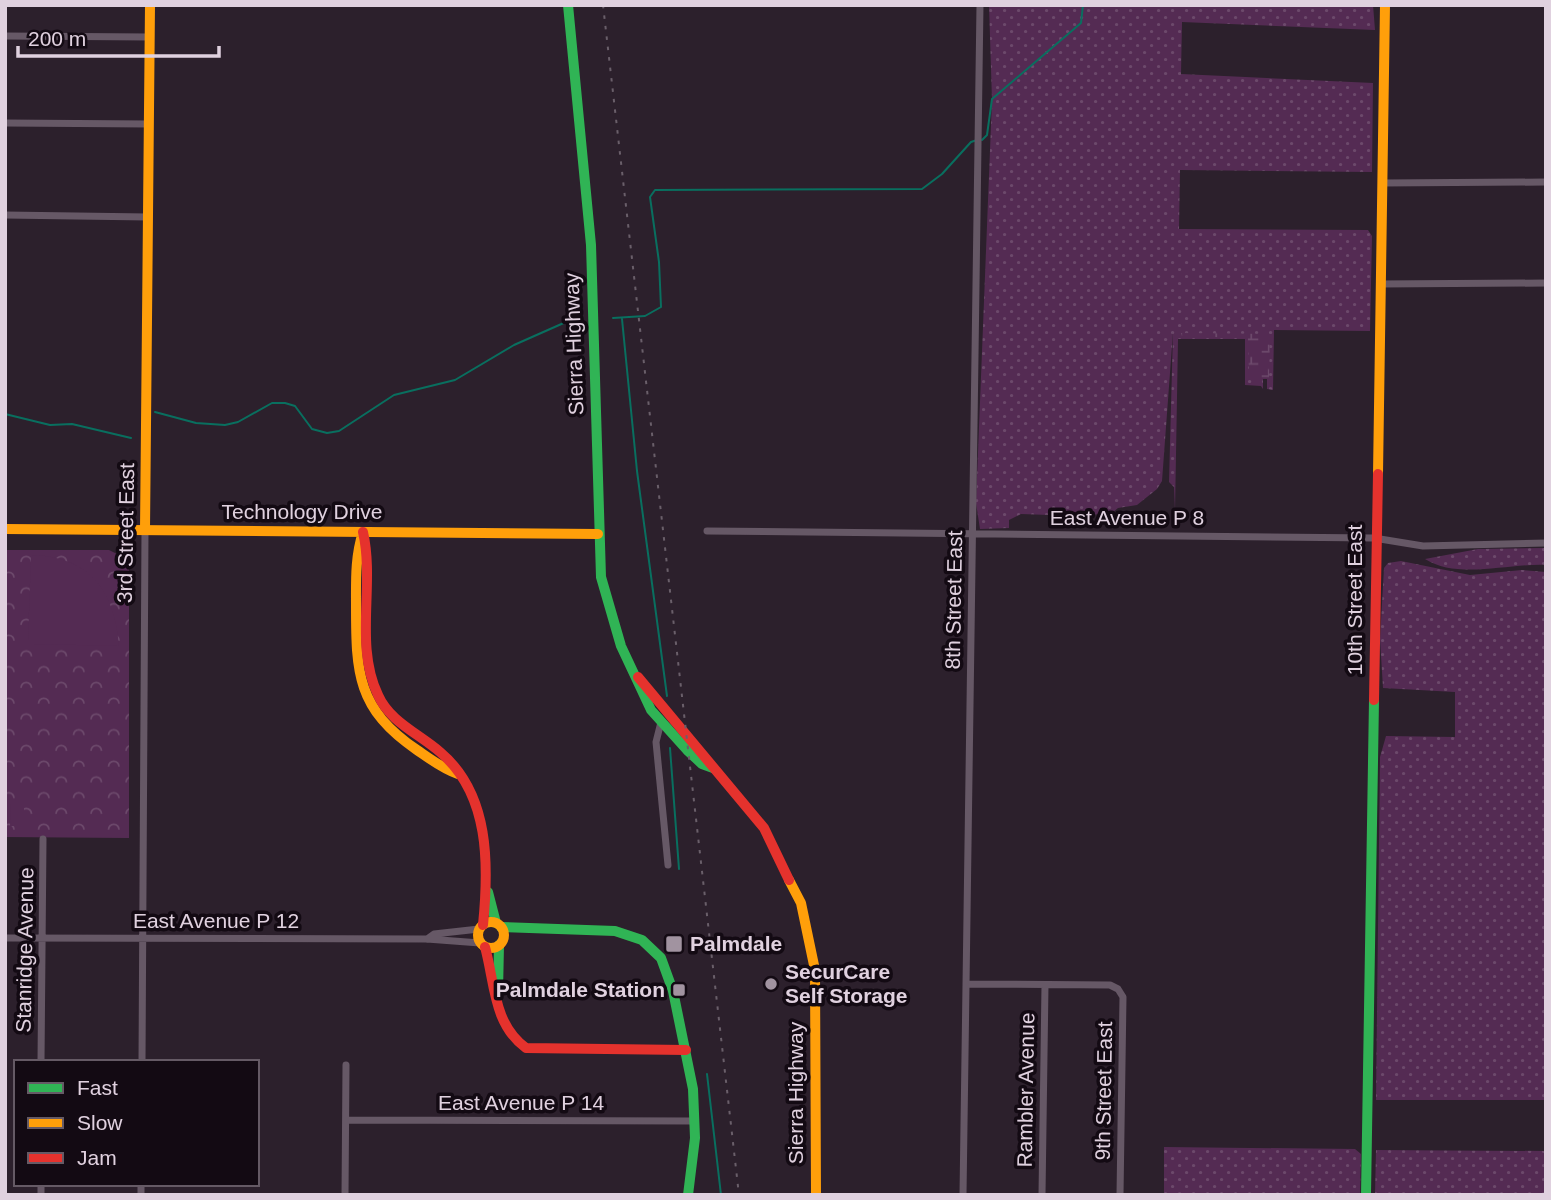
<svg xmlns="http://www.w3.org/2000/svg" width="1551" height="1200" viewBox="0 0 1551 1200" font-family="Helvetica,sans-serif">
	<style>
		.grass { fill: url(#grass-dots) }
		.wetland { fill: url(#wetland-marsh) }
		.park { fill: url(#park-crowns) }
		.garden { fill: #542b53 }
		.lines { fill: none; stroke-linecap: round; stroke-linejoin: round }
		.stream { stroke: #096f5f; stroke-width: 2 }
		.street { stroke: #665866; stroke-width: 7 }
		.fast { stroke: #30b455; stroke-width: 10 }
		.slow { stroke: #ff9f0a; stroke-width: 10 }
		.jam { stroke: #e5322d; stroke-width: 10 }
		.rail { stroke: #6a5f6a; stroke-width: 2; stroke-dasharray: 3.5 7; stroke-linecap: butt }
		.poi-dot { fill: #a193a0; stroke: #130a13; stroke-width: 2.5 }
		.labels { text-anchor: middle; stroke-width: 7; stroke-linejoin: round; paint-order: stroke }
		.street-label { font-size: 21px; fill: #e0d1df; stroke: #130a13 }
		.poi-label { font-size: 21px; font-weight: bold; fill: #e0d1df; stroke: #130a13; text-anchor: start }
	</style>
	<defs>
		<pattern id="grass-dots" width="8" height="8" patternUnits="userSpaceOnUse" patternTransform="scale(1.75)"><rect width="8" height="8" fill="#542b53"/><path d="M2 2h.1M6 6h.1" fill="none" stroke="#6c496b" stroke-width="1.8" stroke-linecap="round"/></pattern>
		<pattern id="wetland-marsh" width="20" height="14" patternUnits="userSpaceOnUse" patternTransform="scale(1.75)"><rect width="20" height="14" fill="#542b53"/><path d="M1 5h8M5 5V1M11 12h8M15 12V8" fill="none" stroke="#6c496b"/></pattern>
		<pattern id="park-crowns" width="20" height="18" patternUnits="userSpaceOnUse" patternTransform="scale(1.75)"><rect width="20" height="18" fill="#542b53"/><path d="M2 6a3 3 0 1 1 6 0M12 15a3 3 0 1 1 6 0" fill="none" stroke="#6c496b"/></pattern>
	</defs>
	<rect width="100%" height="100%" fill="#2c202c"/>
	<!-- grass -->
	<path class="grass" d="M989 5H1373L1375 30 1182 22 1181 74 1373 83 1372 172 1180 170 1179 229 1368 230 1372 236 1370 331 1274 330 1273 390 1267 389V379H1263V389L1261 386 1245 385V339H1178L1175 511 1174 487 1169 482 1173 332 1162 481 1157 489 1137 505 1118 508 1112 513 1078 516 1021 514 1009 520V528L980 529 976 503 992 100Z
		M1546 548V565C1509 563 1458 580 1425 559L1478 549Z
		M1401 561 1470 575 1522 570 1546 572V1100H1376L1380 757 1386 736 1455 737V692L1383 688 1380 639 1384 568 1388 563Z
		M1164 1147 1355 1149 1361 1154 1360 1195H1164Z
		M1376 1150 1546 1151V1195H1375Z"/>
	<!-- wetland -->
	<path class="wetland" d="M1181 333 1270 334 1269 378 1249 377 1248 338 1182 336Z"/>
	<!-- park -->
	<path class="park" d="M5 550H109L129 560V838L5 837Z"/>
	<!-- garden -->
	<path class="garden" d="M31 555C89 556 115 591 119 646L33 644 28 639Z
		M11 804H24V826H10Z"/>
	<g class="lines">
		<!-- stream -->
		<path class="stream" d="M982 140 987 135 992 99 1081 23 1083 5
			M613 318 645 316 661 307 659 262 650 197 655 190 922 189 942 174 971 142 977 140
			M622 319 637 471 667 696
			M155 412 196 423 225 425 238 422 272 403H285L295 406 312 429 327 433 339 431 394 395 455 380 514 345 575 318
			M5 414 50 425 72 424 131 438
			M670 748 679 869
			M707 1074 721 1195"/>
		<!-- street -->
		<path class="street" d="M5 36 150 37
			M5 123 149 124
			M1382 183 1546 182
			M5 215 148 217
			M1380 284 1546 283
			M707 531 1374 538 1423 546 1546 543
			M661 722 656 742 668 865
			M5 938 427 939 480 943
			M427 939 434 934 479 929
			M967 984 1110 985 1118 989 1123 997 1120 1195
			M41 1062 43 839
			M142 1062 145 530
			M347 1120 695 1121
			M41 1195V1184
			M141 1195V1184
			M345 1195 346 1065
			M963 1195 980 5
			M1042 1195 1045 985"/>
		<!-- fast -->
		<path class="fast" d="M568 5 591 245 601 577 621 646 651 710 687 750 702 764 713 768
			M488 892 496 923
			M501 927 615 931 642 940 661 958 673 991 693 1089 695 1138 688 1195
			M498 992 499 945
			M1366 1195 1374 700"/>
		<!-- slow -->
		<path class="slow" d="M1378 474 1385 5
			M5 529 598 534
			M145 530 150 5
			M363 532C355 557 356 581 356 606 356 673 357 709 417 750 430 759 443 769 458 774
			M789 880 801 903 815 970 816 1195
			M478 935a13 13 0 1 1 26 0a13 13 0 1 1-26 0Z"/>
		<!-- jam -->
		<path class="jam" d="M363 532C375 585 354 645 378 695 390 722 418 733 440 752 490 794 489 865 483 925
			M638 677 764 828 789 880
			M1374 700 1378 474
			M485 947C495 983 493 1024 526 1048L686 1050"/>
		<!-- rail -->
		<path class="rail" d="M603 5 739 1195"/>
	</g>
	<!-- markers -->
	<g class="poi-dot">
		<rect x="665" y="935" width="18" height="18" rx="3.5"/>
		<circle cx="771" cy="984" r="7"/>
		<rect x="672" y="983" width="14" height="14" rx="3.5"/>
	</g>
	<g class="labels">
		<!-- street labels -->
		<g class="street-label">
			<text transform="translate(574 344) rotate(-92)" y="7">Sierra Highway</text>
			<text x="302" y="519">Technology Drive</text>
			<text x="1127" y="525">East Avenue P 8</text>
			<text transform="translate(126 533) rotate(-89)" y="7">3rd Street East</text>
			<text transform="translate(954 600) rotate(-89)" y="7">8th Street East</text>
			<text transform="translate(1355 600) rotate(-90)" y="7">10th Street East</text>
			<text x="216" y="928">East Avenue P 12</text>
			<text transform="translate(25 950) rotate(-89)" y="7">Stanridge Avenue</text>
			<text transform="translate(1026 1090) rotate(-89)" y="7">Rambler Avenue</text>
			<text transform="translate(1104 1091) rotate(-89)" y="7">9th Street East</text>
			<text transform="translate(796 1093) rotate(-90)" y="7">Sierra Highway</text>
			<text x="521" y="1110">East Avenue P 14</text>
		</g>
		<!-- poi labels -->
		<g class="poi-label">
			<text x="690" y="951">Palmdale</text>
			<text x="785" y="979">SecurCare<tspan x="785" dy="24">Self Storage</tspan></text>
			<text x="665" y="997" text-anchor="end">Palmdale Station</text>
		</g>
	</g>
	<!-- border -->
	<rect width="1551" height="1200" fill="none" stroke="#e0d1df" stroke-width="14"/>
	<!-- legend -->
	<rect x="14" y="1060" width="245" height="126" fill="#130a13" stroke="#655a65" stroke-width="2"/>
	<rect x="28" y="1083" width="35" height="10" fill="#30b455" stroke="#655a65" stroke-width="2"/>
	<text x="77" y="1095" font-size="21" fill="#e0d1df">Fast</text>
	<rect x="28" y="1118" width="35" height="10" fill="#ff9f0a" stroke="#655a65" stroke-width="2"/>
	<text x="77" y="1130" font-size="21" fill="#e0d1df">Slow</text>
	<rect x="28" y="1153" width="35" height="10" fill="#e5322d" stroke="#655a65" stroke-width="2"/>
	<text x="77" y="1165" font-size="21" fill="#e0d1df">Jam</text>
	<!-- scale -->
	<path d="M18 46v10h201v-10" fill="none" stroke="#e0d1df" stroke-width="3.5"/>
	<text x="28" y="46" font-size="21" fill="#e0d1df" stroke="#130a13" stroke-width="5" paint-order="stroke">200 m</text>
</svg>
